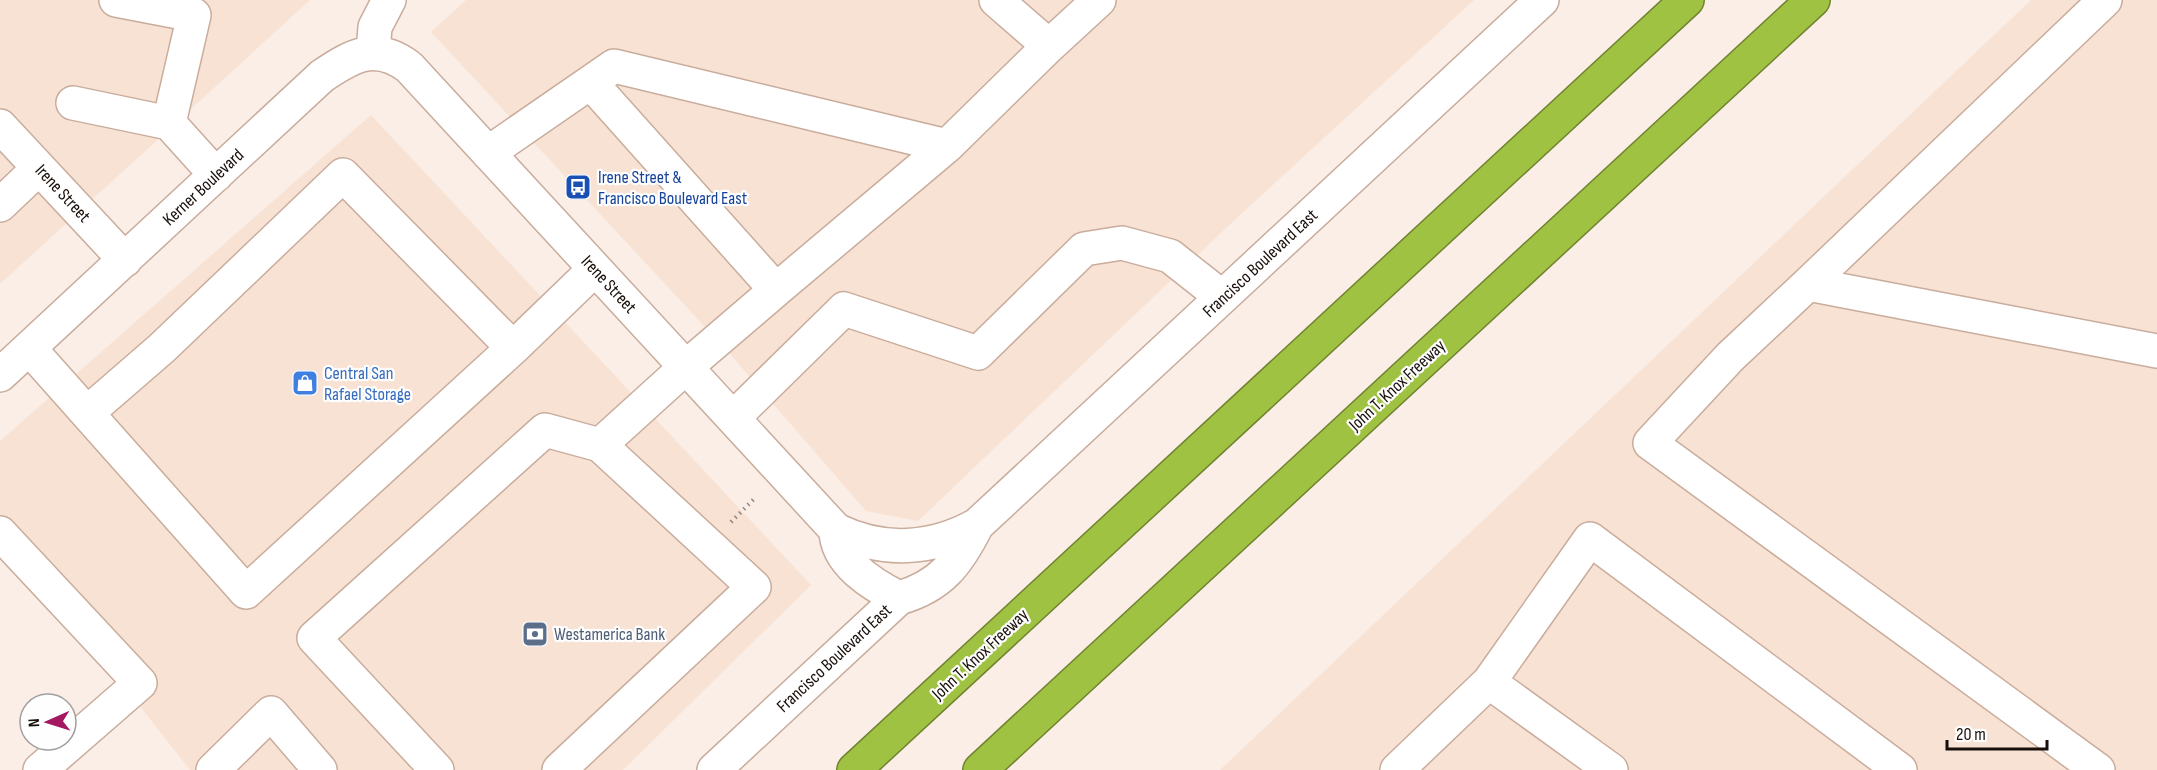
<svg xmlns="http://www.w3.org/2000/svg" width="2157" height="770" viewBox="0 0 2157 770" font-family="'Sofia Sans Condensed',sans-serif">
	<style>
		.commercial { fill: #f7e2d4 }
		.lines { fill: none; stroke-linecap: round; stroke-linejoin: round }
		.minor-casing { stroke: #c9ac9c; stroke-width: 36 }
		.highway-casing { stroke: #71832f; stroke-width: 36 }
		.path { stroke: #918680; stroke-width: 4; stroke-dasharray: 1.5 4.5; stroke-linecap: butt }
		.minor { stroke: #fff; stroke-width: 33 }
		.highway { stroke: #a0c243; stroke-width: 33 }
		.labels { text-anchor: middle; stroke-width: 4.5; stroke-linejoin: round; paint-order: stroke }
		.transit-label { font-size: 18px; fill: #164399; stroke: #fefefe; text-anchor: start }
		.street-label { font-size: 18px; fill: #190f0a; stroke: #fefefe }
		.shop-label { font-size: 18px; fill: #366cbe; stroke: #fefefe; text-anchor: start }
		.service-label { font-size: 18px; fill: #4e5e75; stroke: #fefefe; text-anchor: start }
	</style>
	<rect width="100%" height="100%" fill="#faeee7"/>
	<!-- commercial -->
	<path class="commercial" d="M0 0H310L0 284Z
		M466 0H1474L1226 228 918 521 866 511 730 354 431 32Z
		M2031 0H2157V770H1220Z
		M371 115 811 585 623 770H190L0 528V441Z"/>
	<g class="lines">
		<!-- minor casing -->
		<g class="minor-casing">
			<path id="minor" d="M116 0 194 15 169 123
				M2105 0 1808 284 2157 351
				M1049 46 1099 0
				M373 52 375 27 389 0
				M591 83 776 290 686 367 600 445
				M73 103 169 123 216 175
				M0 126 125 260
				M488 153 614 66 947 146 1049 46 996 0
				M0 205 39 168
				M1808 284 1730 357 1650 443 2098 770
				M776 290 947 146
				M29 348 246 592 513 348 595 269
				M0 375 322 76C353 55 376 42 409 67L836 530C883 553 932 550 977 525L1542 0
				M87 413 162 348 343 175 513 348
				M733 418 844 309 978 353 1084 249 1122 243 1170 256 1222 297
				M836 530C836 563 873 585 899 598
				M0 533 140 683 40 770
				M1489 682 1611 770
				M213 770 271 713 320 770
				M437 770 314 638 545 430 600 445 754 587 559 770
				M714 770 899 598C941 586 958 563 977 525
				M1397 770 1489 682 1590 539 1900 770"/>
		</g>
		<!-- highway casing -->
		<g class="highway-casing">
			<path id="highway" d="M854 770 1687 0
				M980 770 1813 0"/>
		</g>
		<!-- path -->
		<path class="path" d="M731 522 756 497"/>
		<!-- minor -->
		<use href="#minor" class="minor"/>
		<!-- highway -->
		<use href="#highway" class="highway"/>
	</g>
	<!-- icons -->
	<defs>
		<g id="bus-square" transform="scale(1.35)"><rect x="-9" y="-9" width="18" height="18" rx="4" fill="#1a4fb4" stroke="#fefefe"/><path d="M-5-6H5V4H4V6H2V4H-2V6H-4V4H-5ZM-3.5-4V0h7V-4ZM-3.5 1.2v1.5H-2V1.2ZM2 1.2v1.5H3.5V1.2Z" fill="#fff"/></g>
		<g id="shop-square" transform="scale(1.35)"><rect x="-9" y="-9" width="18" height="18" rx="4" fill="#3f7fe0" stroke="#fefefe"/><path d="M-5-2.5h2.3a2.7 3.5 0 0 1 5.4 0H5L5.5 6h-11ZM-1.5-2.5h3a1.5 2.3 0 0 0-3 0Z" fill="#fff"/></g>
		<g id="bank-square" transform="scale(1.35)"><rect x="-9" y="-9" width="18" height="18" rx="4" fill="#5c6f8a" stroke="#fefefe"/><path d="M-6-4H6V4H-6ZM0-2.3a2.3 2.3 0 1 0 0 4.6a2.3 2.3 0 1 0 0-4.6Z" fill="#fff"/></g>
	</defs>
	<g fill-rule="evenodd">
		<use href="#bus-square" x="578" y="187"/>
		<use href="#shop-square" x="305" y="383"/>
		<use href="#bank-square" x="535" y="634"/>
	</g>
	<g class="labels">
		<!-- transit labels -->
		<g class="transit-label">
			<text x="598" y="183">Irene Street &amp;<tspan x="598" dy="21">Francisco Boulevard East</tspan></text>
		</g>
		<!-- street labels -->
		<g class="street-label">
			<text transform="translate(203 187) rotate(-43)" y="6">Kerner Boulevard</text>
			<text transform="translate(63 193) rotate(47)" y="6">Irene Street</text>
			<text transform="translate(1260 263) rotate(-43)" y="6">Francisco Boulevard East</text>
			<text transform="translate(609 284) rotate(47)" y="6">Irene Street</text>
			<text transform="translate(1397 385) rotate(-43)" y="6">John T. Knox Freeway</text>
			<text transform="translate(980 654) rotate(-43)" y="6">John T. Knox Freeway</text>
			<text transform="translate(834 658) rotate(-43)" y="6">Francisco Boulevard East</text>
		</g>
		<!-- shop labels -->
		<g class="shop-label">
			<text x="324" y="379">Central San<tspan x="324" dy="21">Rafael Storage</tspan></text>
		</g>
		<!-- service labels -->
		<g class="service-label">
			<text x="554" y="640">Westamerica Bank</text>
		</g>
	</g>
	<!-- north arrow -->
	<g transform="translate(48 722) rotate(267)"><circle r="28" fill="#fefefe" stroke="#a29e9c" stroke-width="1.5"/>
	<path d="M0-4.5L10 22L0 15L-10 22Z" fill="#a31860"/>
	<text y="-9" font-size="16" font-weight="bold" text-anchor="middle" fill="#190f0a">N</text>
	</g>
	<!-- scale -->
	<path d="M1947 740v9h100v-9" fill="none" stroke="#190f0a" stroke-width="3"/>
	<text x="1956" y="740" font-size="18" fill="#190f0a" stroke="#fefefe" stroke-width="4.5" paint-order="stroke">20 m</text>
</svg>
